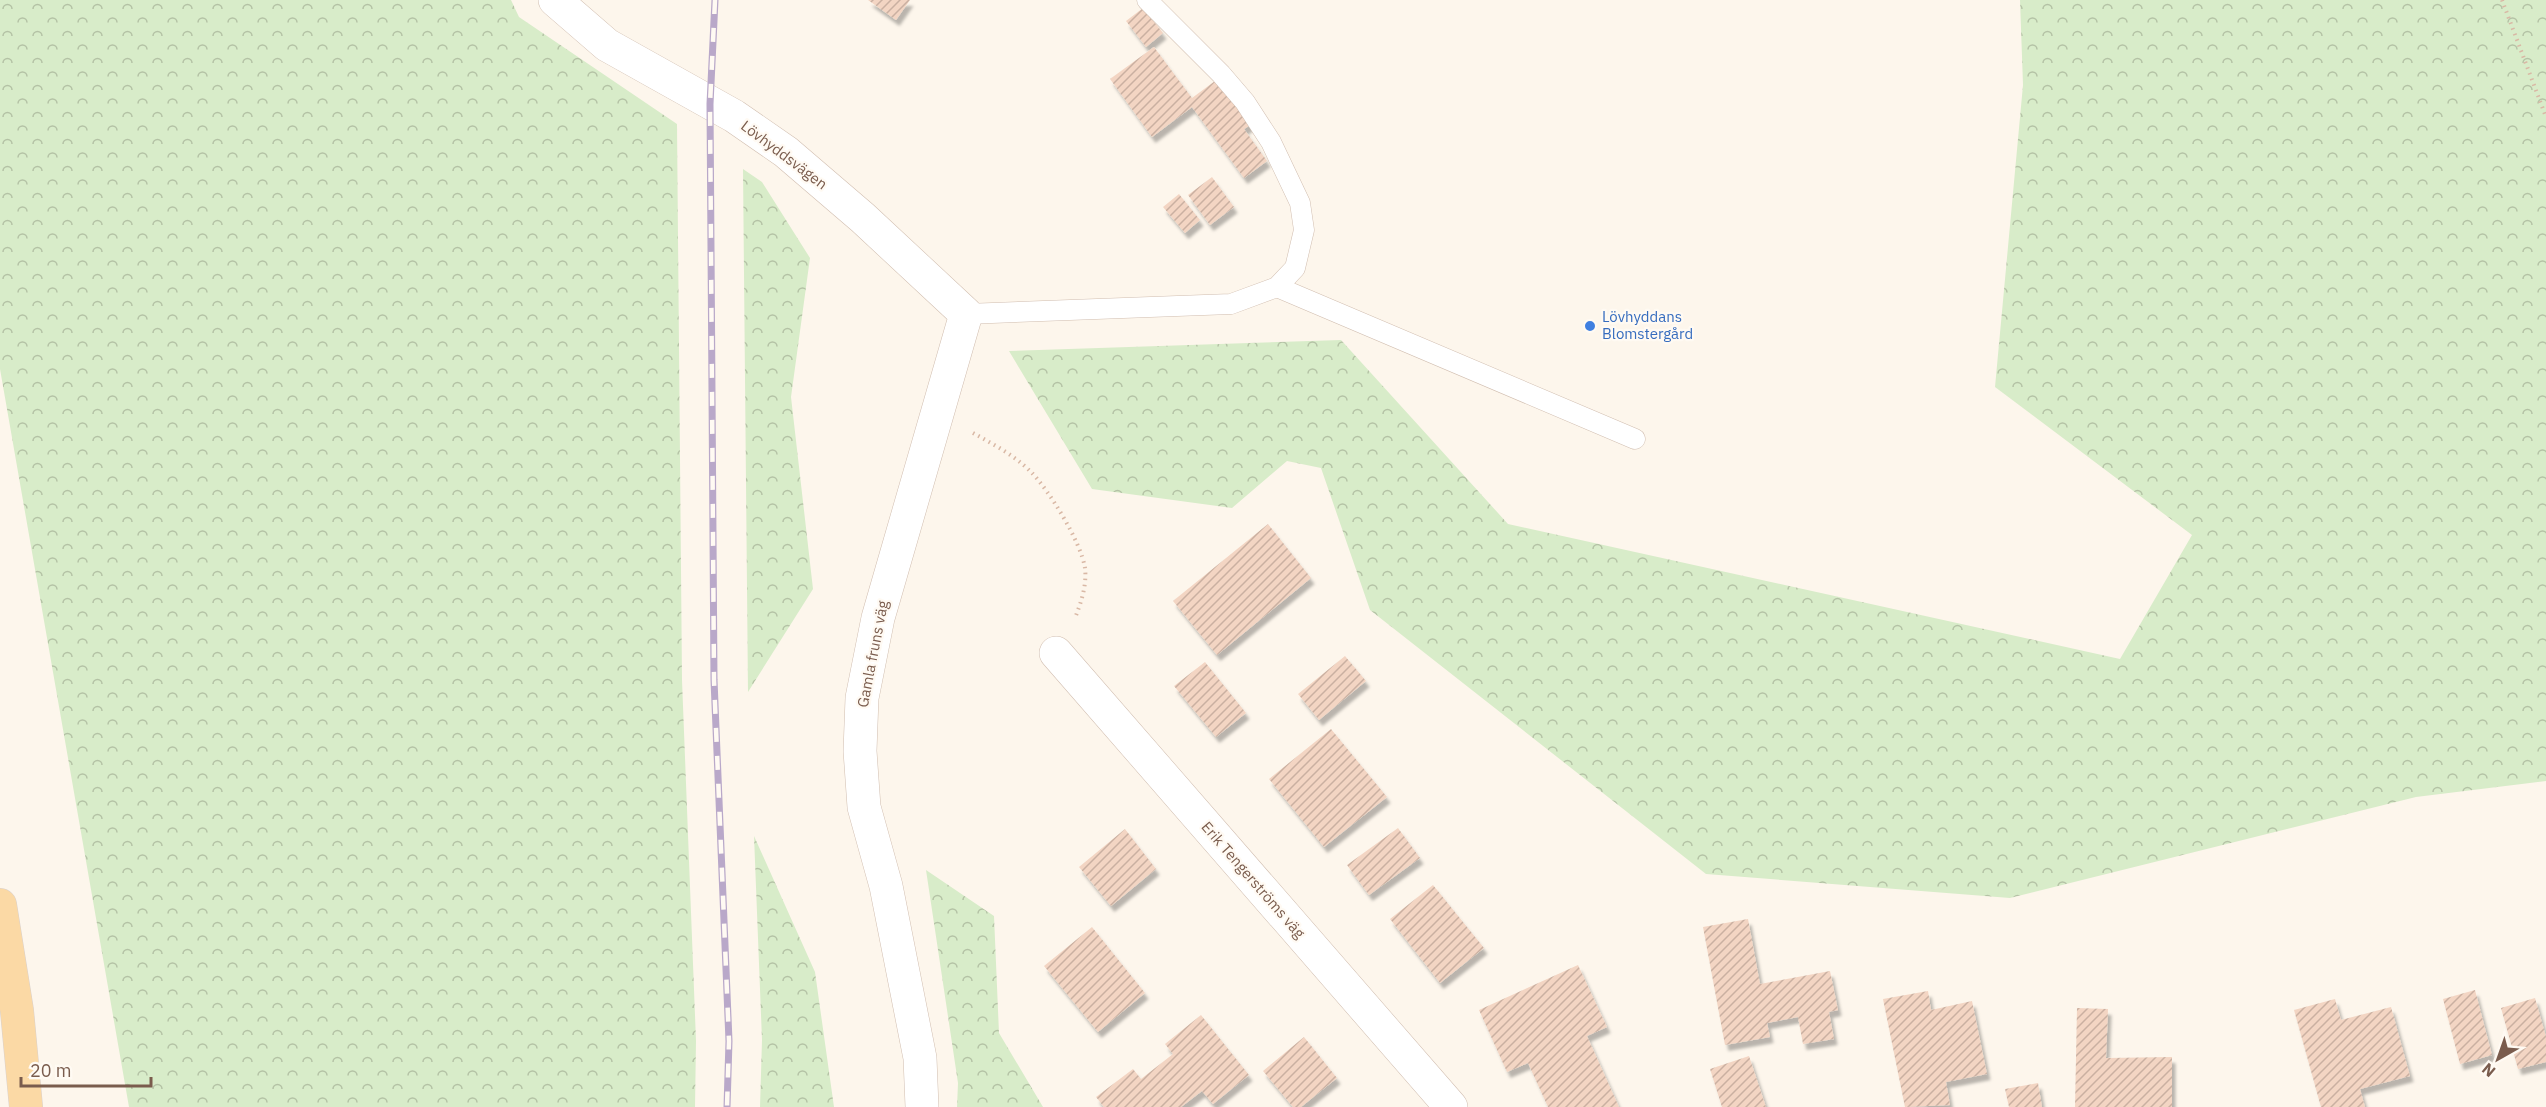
<svg xmlns="http://www.w3.org/2000/svg" width="2546" height="1107" viewBox="0 0 2546 1107" font-family="'IBM Plex Sans',sans-serif">
	<style>
		.forest { fill: url(#forest-crowns) }
		.building { fill: url(#building-hatch); filter: url(#shadow) }
		.lines { fill: none; stroke-linecap: round; stroke-linejoin: round }
		.lane-casing { stroke: #d1beb0; stroke-width: 21 }
		.street-casing { stroke: #d1beb0; stroke-width: 34 }
		.primary-casing { stroke: #dad1cd; stroke-width: 34 }
		.path { stroke: #d9b8a5; stroke-width: 4; stroke-dasharray: 1.5 4.5; stroke-linecap: butt }
		.lane { stroke: #fff; stroke-width: 20 }
		.street { stroke: #fff; stroke-width: 33 }
		.primary { stroke: #fbd9a5; stroke-width: 33 }
		.rail-casing { stroke: #b9a8c9; stroke-width: 7 }
		.rail { stroke: #fffaf3; stroke-width: 4.5; stroke-dasharray: 14; stroke-linecap: butt }
		.shop-dot { fill: #3f7fe0; stroke: #fffaf3; stroke-width: 2 }
		.labels { text-anchor: middle; stroke-width: 4.5; stroke-linejoin: round; paint-order: stroke }
		.street-label { font-size: 15px; fill: #7a5c4d; stroke: #fffaf3 }
		.shop-label { font-size: 15px; fill: #366cbe; stroke: #fffaf3; text-anchor: start }
	</style>
	<defs>
		<pattern id="forest-crowns" width="20" height="18" patternUnits="userSpaceOnUse" patternTransform="scale(1.5)"><rect width="20" height="18" fill="#d8ecc9"/><path d="M2 6a3 3 0 1 1 6 0M12 15a3 3 0 1 1 6 0" fill="none" stroke="#b4c2a5"/></pattern>
		<pattern id="building-hatch" width="6" height="6" patternUnits="userSpaceOnUse" patternTransform="scale(1.5)"><rect width="6" height="6" fill="#f3d5c3"/><path d="M-1 1l2-2M0 6l6-6M5 7l2-2" fill="none" stroke="#cab0a1"/></pattern>
		<filter id="shadow"><feDropShadow dx="3.5" dy="6" stdDeviation="1.5" flood-color="#0004"/></filter>
	</defs>
	<rect width="100%" height="100%" fill="#fdf6ec"/>
	<!-- forest -->
	<path class="forest" d="M0 0H511L519 17 677 124 682 680 696 1041 695 1107H129L0 369Z
		M2020 0H2546V781L2416 797 2010 898 1706 874 1370 610 1321 468 1287 461 1232 508 1092 489 1009 351 1341 340 1508 524 2120 659 2192 535 1995 387 2023 85Z
		M743 169 762 182 810 258 791 397 813 589 748 692Z
		M754 836 815 972 834 1107H760L762 1040Z
		M926 870 994 916 999 1033 1043 1107H957L958 1083Z"/>
	<!-- building -->
	<path class="building" d="M868 0H910L896 20Z
		M1143 8 1163 33 1146 47 1126 21Z
		M1154 47 1192 98 1219 78 1252 124 1244 129 1267 161 1244 178 1192 107 1152 137 1110 79Z
		M1212 177 1234 207 1210 225 1188 195Z
		M1179 194 1200 220 1185 233 1163 207Z
		M1268 524 1311 578 1217 655 1173 601Z
		M1345 656 1366 681 1319 720 1298 694Z
		M1205 662 1246 713 1216 737 1174 686Z
		M1331 729 1387 797 1324 847 1269 779Z
		M1398 828 1420 858 1369 895 1347 865Z
		M1125 829 1156 869 1111 906 1079 867Z
		M1433 885 1484 948 1440 983 1390 919Z
		M1748 919 1760 984 1830 971 1838 1010 1829 1012 1834 1039 1803 1044 1798 1017 1767 1023 1770 1037 1725 1045 1703 927Z
		M1092 927 1145 993 1098 1032 1044 966Z
		M1578 965 1607 1027 1587 1036 1619 1107H1548L1528 1063 1507 1072 1479 1010Z
		M2475 990 2492 1055 2460 1064 2443 999Z
		M1928 991 1931 1010 1972 1001 1987 1074 1946 1082 1950 1105 1905 1107 1883 999Z
		M2535 998 2546 1037V1062L2518 1069 2501 1008Z
		M2335 999 2341 1020 2391 1007 2410 1076 2360 1089 2365 1107H2321L2294 1010Z
		M2077 1008 2108 1009 2106 1058 2172 1057V1107H2075Z
		M1201 1015 1249 1075 1213 1104 1202 1091 1181 1107H1104L1096 1097 1133 1069 1141 1079 1173 1054 1165 1044Z
		M1304 1037 1337 1078 1301 1107H1293L1263 1071Z
		M1749 1056 1766 1107H1722L1710 1069Z
		M2038 1083 2042 1107H2009L2005 1089Z"/>
	<g class="lines">
		<!-- lane casing -->
		<g class="lane-casing">
			<path id="lane" d="M1277 287 1635 439
				M966 314 1231 304 1277 287 1295 268 1304 230 1300 203 1271 142 1245 102 1221 74 1147 0"/>
		</g>
		<!-- street casing -->
		<g class="street-casing">
			<path id="street" d="M555 0 607 45 734 116 786 152 863 218 966 314 878 618 862 698 860 751 864 807 886 886 920 1058 922 1107
				M1056 653 1451 1107"/>
		</g>
		<!-- primary casing -->
		<g class="primary-casing">
			<path id="primary" d="M0 905 17 1011 26 1107"/>
		</g>
		<!-- path -->
		<path class="path" d="M2502 0 2546 117
			M973 433C993 444 1014 455 1031 472 1049 490 1081 542 1085 568 1087 585 1081 603 1075 618"/>
		<!-- lane -->
		<use href="#lane" class="lane"/>
		<!-- street -->
		<use href="#street" class="street"/>
		<!-- primary -->
		<use href="#primary" class="primary"/>
		<!-- rail casing -->
		<g class="rail-casing">
			<path id="rail" d="M715 0 710 104 714 680 729 1041 727 1107"/>
		</g>
		<!-- rail -->
		<use href="#rail" class="rail"/>
	</g>
	<!-- markers -->
	<circle class="shop-dot" cx="1590" cy="326" r="6"/>
	<g class="labels">
		<!-- street labels -->
		<g class="street-label">
			<text transform="translate(784 155) rotate(37)" y="5">Lövhyddsvägen</text>
			<text transform="translate(873 654) rotate(-79)" y="5">Gamla fruns väg</text>
			<text transform="translate(1253 880) rotate(49)" y="5">Erik Tengerströms väg</text>
		</g>
		<!-- shop labels -->
		<g class="shop-label">
			<text x="1602" y="322">Lövhyddans<tspan x="1602" dy="17">Blomstergård</tspan></text>
		</g>
	</g>
	<!-- north arrow -->
	<g transform="translate(2498 1059) rotate(220)" stroke="#fffaf3" stroke-width="4.5" paint-order="stroke">
	<path d="M0-4.5L10 22L0 15L-10 22Z" fill="#7a5c4d"/>
	<text y="-9" font-size="16" font-weight="bold" text-anchor="middle" fill="#7a5c4d">N</text>
	</g>
	<!-- scale -->
	<path d="M21 1077v9h130v-9" fill="none" stroke="#7a5c4d" stroke-width="3"/>
	<text x="30" y="1077" font-size="18" fill="#7a5c4d" stroke="#fffaf3" stroke-width="4.5" paint-order="stroke">20 m</text>
</svg>
